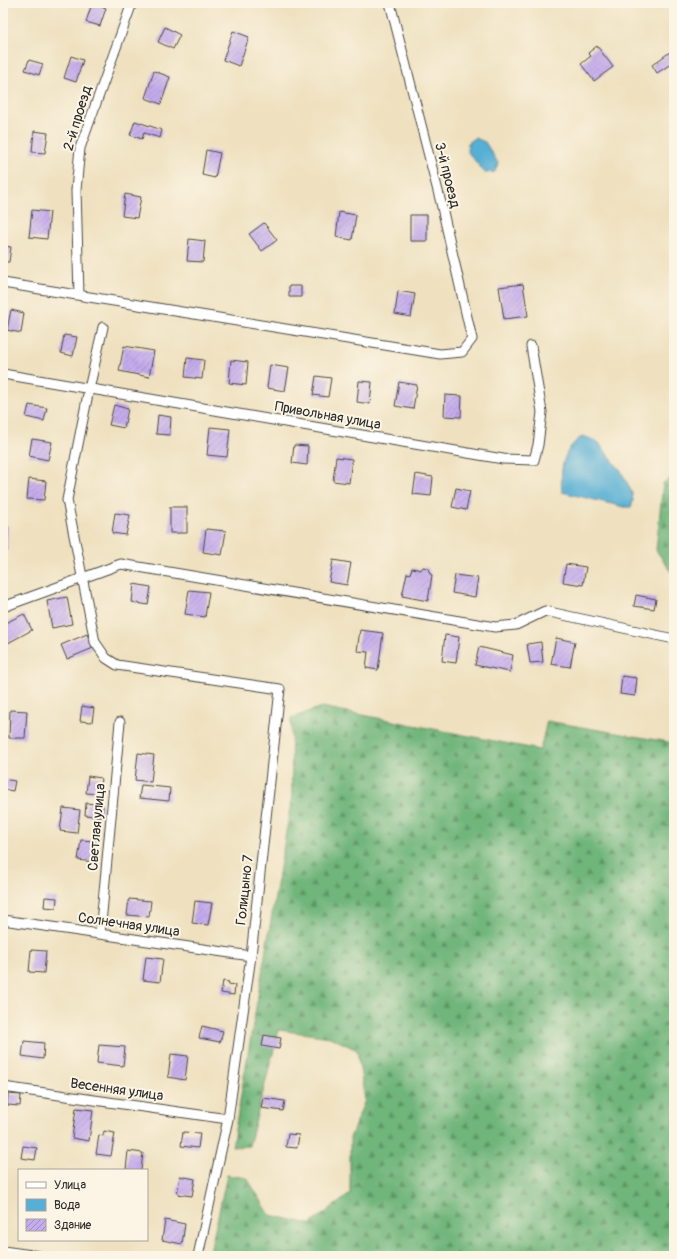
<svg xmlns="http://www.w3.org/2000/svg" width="677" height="1259" viewBox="0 0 677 1259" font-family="Pangolin,sans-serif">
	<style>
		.forest { fill: url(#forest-firs); stroke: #4d7052 }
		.water { fill: #56afd4; stroke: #406d80 }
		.building { fill: url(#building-hatch) }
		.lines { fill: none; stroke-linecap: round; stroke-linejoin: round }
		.minor-casing { stroke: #484641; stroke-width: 11 }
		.minor { stroke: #fff; stroke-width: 9 }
		.labels { text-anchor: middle; stroke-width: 4; stroke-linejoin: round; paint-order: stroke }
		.street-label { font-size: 14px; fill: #2b2b2b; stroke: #fcf5e5 }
	</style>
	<defs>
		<pattern id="forest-firs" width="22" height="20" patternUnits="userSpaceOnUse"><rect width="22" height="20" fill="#6fb57a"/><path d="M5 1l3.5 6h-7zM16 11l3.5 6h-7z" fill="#5b9364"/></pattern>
		<pattern id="building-hatch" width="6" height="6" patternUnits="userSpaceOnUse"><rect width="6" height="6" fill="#c5aced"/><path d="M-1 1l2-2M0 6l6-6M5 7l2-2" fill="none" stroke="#a08cc0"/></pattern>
	</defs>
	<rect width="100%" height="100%" fill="#fcf5e5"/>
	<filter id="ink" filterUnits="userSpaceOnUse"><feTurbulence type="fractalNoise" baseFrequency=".025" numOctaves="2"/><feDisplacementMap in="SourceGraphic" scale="8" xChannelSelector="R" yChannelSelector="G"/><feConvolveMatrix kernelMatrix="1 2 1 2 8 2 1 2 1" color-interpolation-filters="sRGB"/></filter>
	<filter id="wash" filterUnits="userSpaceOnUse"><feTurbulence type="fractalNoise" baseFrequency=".012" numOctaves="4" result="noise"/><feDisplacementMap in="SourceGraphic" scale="16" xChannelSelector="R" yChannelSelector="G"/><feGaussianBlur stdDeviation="0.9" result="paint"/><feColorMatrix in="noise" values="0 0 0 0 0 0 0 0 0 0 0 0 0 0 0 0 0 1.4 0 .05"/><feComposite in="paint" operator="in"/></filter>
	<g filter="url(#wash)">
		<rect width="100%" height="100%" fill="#efe1c0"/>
		<!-- forest -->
		<path class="forest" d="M674 476V576L656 550 663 483Z
			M322 707 540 750 547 721 674 743V1256H209L227 1175 247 1178 270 1215 310 1224 350 1194V1138L365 1100 357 1050 330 1037 279 1030 249 1146 232 1147 292 798 291 718Z"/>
		<!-- water -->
		<path class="water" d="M475 138 485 142 498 163 495 172 485 173 467 151 468 143Z
			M583 436 598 442 621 471 632 493 633 501 631 507H624L562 492C560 468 562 450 583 436Z"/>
		<g id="blocks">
			<!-- building -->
			<path class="building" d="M92 3 106 8 100 26 86 22Z
				M165 27 180 35 173 49 158 42Z
				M233 31 249 37 239 66 223 60Z
				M597 46 613 67 594 81 581 64 591 56 588 53Z
				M670 52 674 58V62L657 73 652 65Z
				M71 56 83 60 76 82 64 78Z
				M29 60 43 64 39 75 25 70Z
				M154 71 170 77 161 104 145 98Z
				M135 121 162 130 160 138 144 133 142 139 130 135Z
				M34 131 48 133 45 153 32 152Z
				M206 150 220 153 215 178 202 175Z
				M125 194 141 197 137 218 122 216Z
				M32 210 50 212 47 239 29 237Z
				M339 212 356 215 352 240 336 237Z
				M410 215H427V241H410Z
				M264 223 277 240 262 251 249 234Z
				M189 239 205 241 203 262 187 261Z
				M3 246 11 247 9 262H3Z
				M523 284 528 316 504 319 499 287Z
				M289 286H301V297H289Z
				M398 291 415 294 411 317 395 314Z
				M11 310 24 313 21 333 7 330Z
				M64 335 77 337 73 356 61 353Z
				M124 346 154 351 149 377 119 371Z
				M187 358 204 360 202 379 185 377Z
				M231 360 248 362 246 385 229 383Z
				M270 365 289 368 285 391 267 388Z
				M316 376 331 378 328 397 313 395Z
				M359 381 372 382 370 404 357 402Z
				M399 382 417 385 413 409 395 406Z
				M445 395 462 396 461 417 444 416Z
				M29 405 47 408 44 421 26 417Z
				M114 405 128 409 124 428 109 425Z
				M158 415 171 417 170 435 156 434Z
				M210 427 230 429 227 457 207 455Z
				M32 439 52 442 48 460 29 456Z
				M294 445 308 446 307 465 292 463Z
				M336 457 352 459 349 483 333 481Z
				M416 474 433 477 431 496 413 494Z
				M29 479 46 481 44 500 27 499Z
				M456 488 470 491 466 510 452 507Z
				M170 507H187V533H170Z
				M115 513 130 515 126 535 112 533Z
				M3 526H8L7 551H3Z
				M206 529 226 531 222 555 203 552Z
				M333 560 351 563 347 585 329 582Z
				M566 564 586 567 583 585 563 582Z
				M423 567 428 568 430 574 432 575 428 601 402 596 407 573 410 574 412 568 421 570Z
				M455 575 478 578 475 597 452 593Z
				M134 584 151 587 148 605 132 602Z
				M189 590 209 592 205 617 185 614Z
				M636 595 656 599 654 609 634 606Z
				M67 597 72 624 52 628 47 601Z
				M24 614 32 630 8 643 3 633V624Z
				M360 630 383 633 378 670 366 668 368 652 357 651Z
				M87 634 93 648 67 659 61 645Z
				M445 635 459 637 456 663 442 661Z
				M556 638 575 642 570 667 551 664Z
				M541 642 543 662 530 663 527 644Z
				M479 647 513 655 510 672 475 665Z
				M622 676 637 678 635 696 620 694Z
				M82 706 94 708 92 722 80 721Z
				M10 710 27 711 25 738H9Z
				M138 753 154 755 151 782 135 780Z
				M88 776 101 778 99 794 86 793Z
				M3 779 15 781 13 791 3 789Z
				M141 785 170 788 169 801 139 798Z
				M86 803 103 805 102 817 85 815Z
				M63 808 80 810 77 833 60 831Z
				M81 840 96 841 93 862 78 860Z
				M45 897 57 898 56 908 44 907Z
				M129 899 151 901 149 917 127 915Z
				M195 901 212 903 208 925 192 923Z
				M31 950 46 951 44 973 29 972Z
				M146 957 163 959 160 982 143 980Z
				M223 981 229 982 228 984 235 985 234 995 221 993Z
				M202 1026 223 1031 220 1042 199 1038Z
				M264 1035 281 1038 279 1049 262 1046Z
				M24 1041 44 1043 43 1059 22 1056Z
				M99 1045 125 1047 123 1066 97 1063Z
				M171 1054 188 1056 185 1080 168 1077Z
				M8 1094 21 1095 20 1106 7 1105Z
				M263 1098 285 1101 283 1111 261 1108Z
				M76 1108 93 1110 89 1141 72 1138Z
				M104 1131 115 1133 111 1156 96 1154 99 1135 103 1136Z
				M183 1132 200 1133 198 1148 181 1146Z
				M288 1134 299 1135 297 1148 286 1147Z
				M23 1146 37 1148 35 1160 21 1158Z
				M128 1151 143 1153 141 1170H126Z
				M180 1176 195 1179 192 1196 177 1194Z
				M165 1220 185 1224 182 1244 162 1240Z"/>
		</g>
	</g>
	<g filter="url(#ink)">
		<use href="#blocks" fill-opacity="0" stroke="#484641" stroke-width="1"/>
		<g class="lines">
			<!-- minor casing -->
			<g class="minor-casing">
				<path id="minor" d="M3 283 440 354 462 352 472 339 441 203 390 3
					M79 295 76 190 80 148 132 3
					M103 327 89 389 67 500 95 642 106 658 117 665 280 689 251 956 228 1119 198 1256
					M3 374 503 459 534 460 538 445 542 412 531 346
					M3 607 121 564 495 627 516 625 545 611 674 639
					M3 920 251 956
					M100 934 120 722
					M3 1087 228 1119
					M3 1251 39 1256"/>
			</g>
			<!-- minor -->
			<use href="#minor" class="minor"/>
		</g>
	</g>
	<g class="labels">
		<!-- street labels -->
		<g class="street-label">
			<text transform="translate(77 118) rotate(-73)" y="5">2-й проезд</text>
			<text transform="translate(448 175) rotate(76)" y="5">3-й проезд</text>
			<text transform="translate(328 415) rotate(10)" y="5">Привольная улица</text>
			<text transform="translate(96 827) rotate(-85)" y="5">Светлая улица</text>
			<text transform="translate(244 890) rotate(-84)" y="5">Голицыно 7</text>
			<text transform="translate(129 924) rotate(8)" y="5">Солнечная улица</text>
			<text transform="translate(117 1089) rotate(8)" y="5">Весенняя улица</text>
		</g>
	</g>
	<!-- margin -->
	<rect width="677" height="1259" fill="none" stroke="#fcf5e5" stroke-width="16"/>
	<!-- legend -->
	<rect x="18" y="1169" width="130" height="72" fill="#fcf5e5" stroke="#a8a49b"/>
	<rect x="26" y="1182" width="20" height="6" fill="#ffffff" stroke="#a8a49b"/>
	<text x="54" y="1189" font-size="12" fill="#2b2b2b">Улица</text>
	<rect x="26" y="1199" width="20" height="12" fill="#56afd4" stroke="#a8a49b"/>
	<text x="54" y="1209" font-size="12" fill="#2b2b2b">Вода</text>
	<rect x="26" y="1219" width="20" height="12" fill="url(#building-hatch)" stroke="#a8a49b"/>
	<text x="54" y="1229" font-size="12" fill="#2b2b2b">Здание</text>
</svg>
